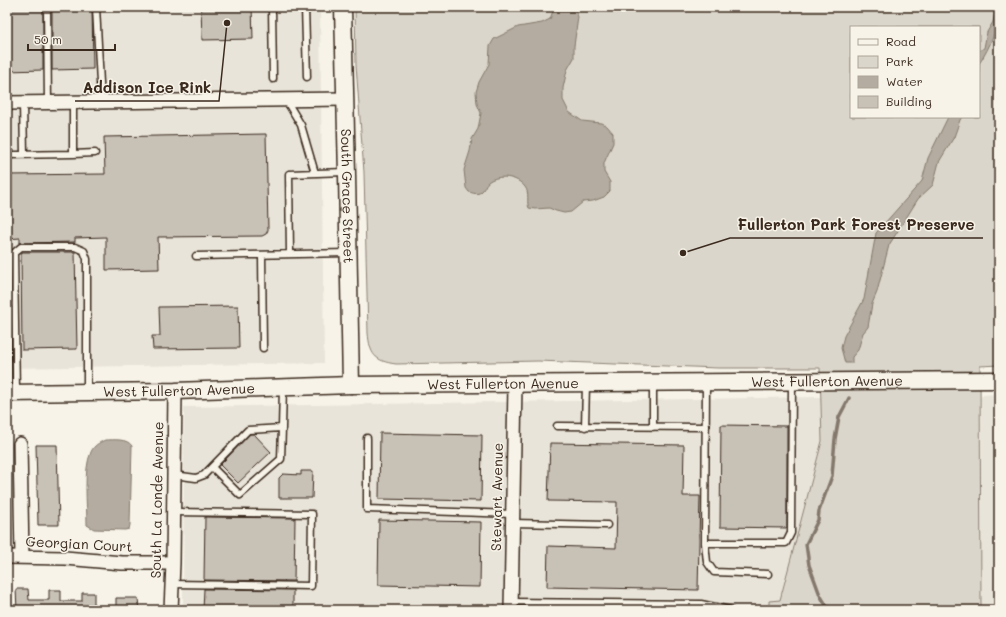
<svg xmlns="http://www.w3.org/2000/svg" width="1006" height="617" viewBox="0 0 1006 617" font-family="Mali,sans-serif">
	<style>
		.built { fill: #e9e4d9 }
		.green { fill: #dbd6cb; stroke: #8b8074; fill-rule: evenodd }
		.water { fill: #b4aca0; stroke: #84786c }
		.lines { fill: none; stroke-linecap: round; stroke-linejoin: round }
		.stream { stroke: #84786c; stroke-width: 3.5 }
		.building { fill: #c8c1b6; stroke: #3b2a1e }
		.service-casing { stroke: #3b2a1e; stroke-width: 9 }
		.minor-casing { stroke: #3b2a1e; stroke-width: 16 }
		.tertiary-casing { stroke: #3b2a1e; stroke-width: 19 }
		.service { stroke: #f7f3e8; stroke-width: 6 }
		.minor { stroke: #f7f3e8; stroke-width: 13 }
		.tertiary { stroke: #f7f3e8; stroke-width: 16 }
		.labels { text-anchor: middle; stroke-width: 3; stroke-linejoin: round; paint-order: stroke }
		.street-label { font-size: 14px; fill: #3b2a1e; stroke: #f7f3e8 }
		.leader { fill: none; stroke: #3b2a1e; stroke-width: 1.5 }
		.callout-dot { fill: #3b2a1e; stroke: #f7f3e8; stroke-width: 1.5 }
		.callout-label { font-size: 15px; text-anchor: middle; font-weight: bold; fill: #3b2a1e; stroke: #f7f3e8; stroke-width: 3; stroke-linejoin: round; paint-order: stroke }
	</style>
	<rect width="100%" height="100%" fill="#f7f3e8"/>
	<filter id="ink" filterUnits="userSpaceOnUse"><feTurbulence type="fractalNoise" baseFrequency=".025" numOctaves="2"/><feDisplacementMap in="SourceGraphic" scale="8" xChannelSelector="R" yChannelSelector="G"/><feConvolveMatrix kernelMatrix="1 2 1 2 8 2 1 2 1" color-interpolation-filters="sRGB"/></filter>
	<g filter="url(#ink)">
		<!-- built -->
		<path class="built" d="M7 7H320L324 363 7 368Z
			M999 394V607H981V395Z
			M821 397 822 441 780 601H769V610H183L184 407Z"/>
		<!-- green -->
		<path class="green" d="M355 7H999V365L980 366 981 607H999V610H769V601L780 600 822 441 820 368H718L538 361 396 364C374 361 370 354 368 333L364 172 356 65ZM851 27H979V117H851Z"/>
		<!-- water -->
		<path class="water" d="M557 7H572L575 9 578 17 574 46V58L567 70 563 88V100L569 112 582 121 601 123 607 126 613 133V143L604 163V172L610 182V191L604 197 593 201 583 202 571 212 564 213 556 211 549 208 535 209 529 208C526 202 530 193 525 187 517 176 498 174 488 182 485 185 484 190 481 192 477 195 473 193 469 192L466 188 464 170 470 151 472 139 478 129 481 113 477 104 476 92 479 82 489 64 490 46 494 39 518 27 542 23 550 19 553 11Z
			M996 7H999C999 27 990 47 979 64V51L984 48 987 32 993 22Z
			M948 117H962L960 120 954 137 939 162 933 185 918 199 889 245 877 292 872 304 868 327 863 333 858 350 852 357V363H845L841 348 844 336 864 299 876 233 922 181 928 158Z
			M105 440C114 440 127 438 132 446L130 525 129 529 125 530 94 529 87 525C87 505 83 469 91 452 94 445 99 443 105 440Z"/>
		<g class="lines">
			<!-- stream -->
			<path class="stream" d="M829 610 820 595 809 565 806 544 818 520 819 511 832 476 835 439 839 417 849 398"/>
		</g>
		<!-- building -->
		<path class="building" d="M7 7H43V70L7 71Z
			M52 7H92L93 69 52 70Z
			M201 7H252L253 39 202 40Z
			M266 134 268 230 266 234 262 236 158 237 159 269 106 270V237L75 238V242L20 243V238L7 239V175L105 174 104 137Z
			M23 252H75L77 349 22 350 21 253Z
			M238 306 239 348 153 349 152 336H160L159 307Z
			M721 425 787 426V528L720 527Z
			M380 433 482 435 481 501 379 499Z
			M250 434H254L271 452 238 483 220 465Z
			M550 443 684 445 683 496H700L698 590 547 587 548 546 616 548 617 502 548 501Z
			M36 445H57L59 525H38Z
			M301 471H313L312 498H279V478L283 474 301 475Z
			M205 517 295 518 294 581 204 580Z
			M379 520 481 522 480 587 378 585Z
			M16 589H28L29 600H49V590H61V601H82V593H94V610H17Z
			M204 589 293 590V610H203Z
			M116 598H138L139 610H116Z"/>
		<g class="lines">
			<!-- service casing -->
			<g class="service-casing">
				<path id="service" d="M47 7 48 103
					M96 7 101 102
					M272 7 273 79
					M305 7 307 77
					M286 100 301 125 315 173
					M23 103 24 154
					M73 103V154L95 153
					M7 155 73 154
					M290 254 289 174 345 172
					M262 255 263 348
					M196 256 347 253
					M706 383 705 543 707 562 714 572 768 574
					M16 392 14 253 21 247H75L84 251 87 259V390
					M557 426 706 427
					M585 427 586 384
					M653 427V383
					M367 438V509L513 514
					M212 467 240 495 281 459 282 428
					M174 475 196 478 204 475 248 430 282 428 283 387
					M513 523 607 525
					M705 543H786L791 533 792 382
					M172 584 311 586 312 514 174 512
					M511 602 701 604 730 610"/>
			</g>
			<!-- minor casing -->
			<g class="minor-casing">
				<path id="minor" d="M7 103 345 99
					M20 444 22 557
					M7 557 65 558 122 563H173
					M171 610 173 563 175 391
					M511 610 515 385"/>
			</g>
			<!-- tertiary casing -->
			<g class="tertiary-casing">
				<g id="tertiary">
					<path id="s1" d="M343 7 347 175 351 385"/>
					<path id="s2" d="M7 393 175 391 351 385 999 380"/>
				</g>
			</g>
			<!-- service -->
			<use href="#service" class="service"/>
			<!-- minor -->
			<use href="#minor" class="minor"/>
			<!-- tertiary -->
			<use href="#tertiary" class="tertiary"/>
		</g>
	</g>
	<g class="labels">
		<!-- street labels -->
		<g class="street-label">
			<text dy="5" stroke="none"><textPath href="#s1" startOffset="189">South Grace Street</textPath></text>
			<text dy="5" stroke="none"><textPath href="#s2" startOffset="820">West Fullerton Avenue</textPath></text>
			<text dy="5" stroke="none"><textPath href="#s2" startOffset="496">West Fullerton Avenue</textPath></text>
			<text dy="5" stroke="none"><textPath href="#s2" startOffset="172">West Fullerton Avenue</textPath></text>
			<text transform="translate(497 497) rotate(-89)" y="5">Stewart Avenue</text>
			<text transform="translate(157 500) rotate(-89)" y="5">South La Londe Avenue</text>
			<text transform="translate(79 544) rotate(3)" y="5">Georgian Court</text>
		</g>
	</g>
	<!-- callouts -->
	<path class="leader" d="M227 23L219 101H75M683 253L730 238H983"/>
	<g class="callout-dot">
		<circle cx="227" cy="23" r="4"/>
		<circle cx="683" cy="253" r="4"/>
	</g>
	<g class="callout-label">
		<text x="147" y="93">Addison Ice Rink</text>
		<text x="856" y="230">Fullerton Park Forest Preserve</text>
	</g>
	<!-- margin -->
	<rect width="1006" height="617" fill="none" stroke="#f7f3e8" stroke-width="24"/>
	<rect x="12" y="12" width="982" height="593" fill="none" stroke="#3b2a1e" stroke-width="1.5" filter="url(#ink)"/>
	<!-- legend -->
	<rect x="850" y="26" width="130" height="92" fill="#f7f3e8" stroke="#aca397"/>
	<rect x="858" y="39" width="20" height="6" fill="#f7f3e8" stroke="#aca397"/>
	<text x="886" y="46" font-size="12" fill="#3b2a1e">Road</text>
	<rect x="858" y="56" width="20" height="12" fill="#dbd6cb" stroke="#aca397"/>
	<text x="886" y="66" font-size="12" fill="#3b2a1e">Park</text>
	<rect x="858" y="76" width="20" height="12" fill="#b4aca0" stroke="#aca397"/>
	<text x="886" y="86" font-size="12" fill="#3b2a1e">Water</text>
	<rect x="858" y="96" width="20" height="12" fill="#c8c1b6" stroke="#aca397"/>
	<text x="886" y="106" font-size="12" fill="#3b2a1e">Building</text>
	<!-- scale -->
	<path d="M28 44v6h87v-6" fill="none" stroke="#3b2a1e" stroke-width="2"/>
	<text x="34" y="44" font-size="12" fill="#3b2a1e" stroke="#f7f3e8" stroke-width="3" paint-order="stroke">50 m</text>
</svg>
